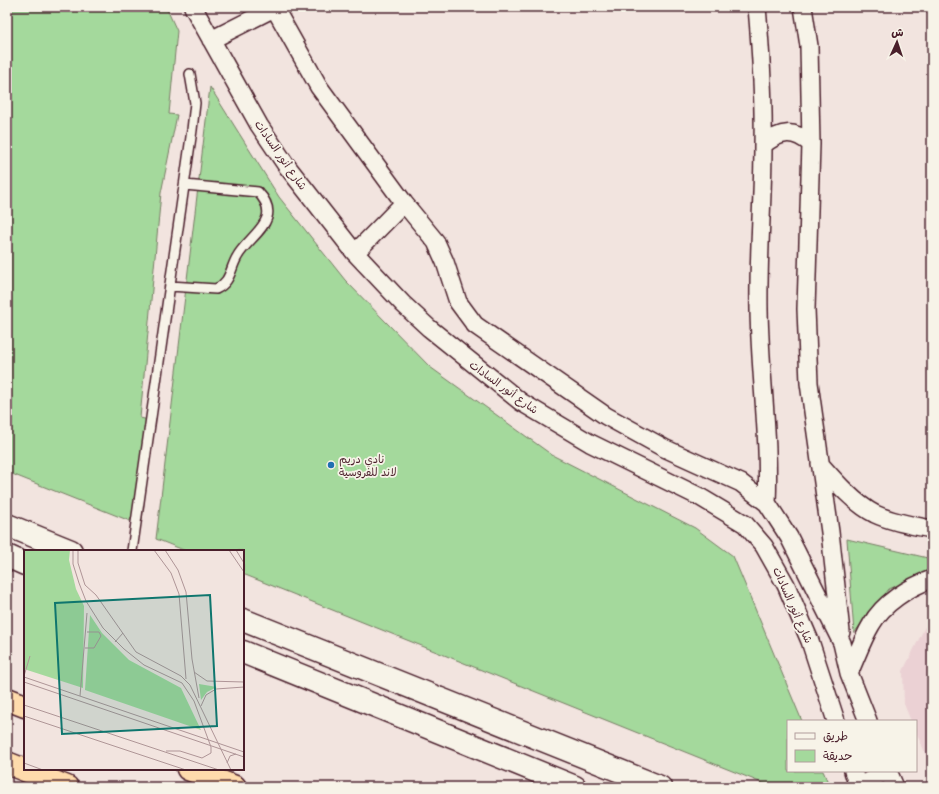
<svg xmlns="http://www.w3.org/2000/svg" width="939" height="794" viewBox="0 0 939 794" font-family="'Playpen Sans','Playpen Sans Arabic',sans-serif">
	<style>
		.built { fill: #ebd1d4 }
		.green { fill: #a4d99c; stroke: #777c64 }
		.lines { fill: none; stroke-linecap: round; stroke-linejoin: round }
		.lane-casing { stroke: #4a1f2b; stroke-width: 12 }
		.street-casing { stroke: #4a1f2b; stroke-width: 20 }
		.secondary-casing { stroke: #4a1f2b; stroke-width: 25 }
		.highway-casing { stroke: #4a1f2b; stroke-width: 25 }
		.lane { stroke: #f7f3e8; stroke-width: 9 }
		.street { stroke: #f7f3e8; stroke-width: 17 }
		.secondary { stroke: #f7f3e8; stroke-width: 22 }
		.highway { stroke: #fedbac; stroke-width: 22 }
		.poi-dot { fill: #1f6fb2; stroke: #f7f3e8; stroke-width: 1.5 }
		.labels { text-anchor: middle; stroke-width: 3.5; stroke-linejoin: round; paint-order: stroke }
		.street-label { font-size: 11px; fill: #4a1f2b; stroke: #f7f3e8 }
		.poi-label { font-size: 11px; fill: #4a1f2b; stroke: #f7f3e8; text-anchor: start }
		.inset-road { fill: none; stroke: #af9597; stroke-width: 1 }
		.view { fill: #0f766e; fill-opacity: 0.15; stroke: #0f766e; stroke-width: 2 }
		.inset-edge { fill: none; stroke: #4a1f2b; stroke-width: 2 }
	</style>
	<rect width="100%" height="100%" fill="#f2e4df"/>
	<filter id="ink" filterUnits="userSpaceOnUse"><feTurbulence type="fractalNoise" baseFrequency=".025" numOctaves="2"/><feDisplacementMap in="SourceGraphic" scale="8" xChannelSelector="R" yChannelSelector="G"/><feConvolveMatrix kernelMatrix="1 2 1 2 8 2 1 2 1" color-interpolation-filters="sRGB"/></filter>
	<g filter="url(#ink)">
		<!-- built -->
		<path class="built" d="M932 625V769L916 732V721H911L904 704 903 671 925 627Z"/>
		<!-- green -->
		<path class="green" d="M7 7H166L177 31 169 114 177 115 161 193 140 418 153 421 142 521 131 517 130 521 7 472Z
			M210 87 279 197 345 280 430 367 552 455 695 528 733 556 802 721H788V771H823L830 787H772L243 574V551H186L156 539Z
			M847 539 932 559V571L889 589 854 633Z"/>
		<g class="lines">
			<!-- lane casing -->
			<g class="lane-casing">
				<path id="lane" d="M170 286 216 289C231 282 230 269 237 257 249 235 285 220 258 192L185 185
					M132 551 192 130 195 103 190 74"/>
			</g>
			<!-- street casing -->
			<g class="street-casing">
				<path id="street" d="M193 7 259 125 286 165 355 253 403 304 429 328 521 402 590 443 700 497 745 524 764 546 786 585 810 641 836 721
					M274 7 319 87 404 203 436 242 445 262 458 302 475 325 606 416 664 448 741 483 767 503 789 537 842 643 849 673 868 721
					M757 7C761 53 764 100 763 146 763 201 758 255 759 310 760 375 770 438 767 503
					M803 7 809 46 811 144 806 309 809 383 830 532 841 632
					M211 40 274 8
					M763 145C781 131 793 129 811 144
					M355 253 404 203
					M820 464C835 481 855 504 875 514 892 522 914 526 932 529
					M849 673C856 658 862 640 871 625 883 603 909 587 932 579
					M853 771 858 787
					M888 771 895 787
					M858 787 887 771"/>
			</g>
			<!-- secondary casing -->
			<g class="secondary-casing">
				<path id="secondary" d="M7 525 71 551
					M7 556 25 564
					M243 620 660 787
					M243 652 575 787"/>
			</g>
			<!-- highway casing -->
			<g class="highway-casing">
				<path id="highway" d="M7 699 25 706
					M7 763 67 787
					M188 769 235 787"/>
			</g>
			<!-- lane -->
			<use href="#lane" class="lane"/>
			<!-- street -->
			<use href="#street" class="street"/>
			<!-- secondary -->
			<use href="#secondary" class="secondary"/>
			<!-- highway -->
			<use href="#highway" class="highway"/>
		</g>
	</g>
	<!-- markers -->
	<circle class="poi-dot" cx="331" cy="465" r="4"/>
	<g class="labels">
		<!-- street labels -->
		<g class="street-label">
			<text transform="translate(281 155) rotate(55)" y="4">شارع أنور السادات</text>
			<text transform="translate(504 387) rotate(36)" y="4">شارع أنور السادات</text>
			<text transform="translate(793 605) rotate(66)" y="4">شارع أنور السادات</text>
		</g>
		<!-- poi labels -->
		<g class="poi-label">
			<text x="339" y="463">نادي دريم<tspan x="339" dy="13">لاند للفروسية</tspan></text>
		</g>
	</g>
	<!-- overview -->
	<g transform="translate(24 550)">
		<rect width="220" height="220" fill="#f2e4df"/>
		<path d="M0 0H46L45 10 52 39 60 56 59 138 0 119ZM66 65 78 83 105 110 157 138 177 180 61 140ZM175 134 193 137 183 142 177 150Z" fill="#a4d99c"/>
		<path class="inset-road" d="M49 0V14L55 33 62 51 79 78 100 99 120 115 158 133 170 151 187 197V203L178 208 156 201H142M54 0V13L61 35 72 45 112 102 157 126 166 135 207 220M130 0 147 23 155 44 162 129M141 0 154 20 162 42 168 109 175 148M205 0 220 22M212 0 220 13M91 92 99 83M61 98H70L77 86 75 82H63M170 122 183 131 220 132M0 126 6 106M0 127 220 202M0 132 220 207M56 146 63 63M0 155 195 220M177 156 182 145 192 139 220 137M0 166 162 220M0 213 19 220M203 213 206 206 212 204"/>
		<path class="view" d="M186 45 193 176 38 184 31 53Z"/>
		<rect width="220" height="220" class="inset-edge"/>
	</g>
	<!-- margin -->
	<rect width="939" height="794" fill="none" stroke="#f7f3e8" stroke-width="24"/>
	<rect x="12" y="12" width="915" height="770" fill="none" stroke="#4a1f2b" stroke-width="1.5" filter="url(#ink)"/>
	<!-- legend -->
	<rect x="787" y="720" width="130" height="52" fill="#f7f3e8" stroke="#b29e9c"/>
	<rect x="795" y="733" width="20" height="6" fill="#f7f3e8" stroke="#b29e9c"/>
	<text x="823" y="740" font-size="12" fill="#4a1f2b">طريق</text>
	<rect x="795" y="750" width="20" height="12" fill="#a4d99c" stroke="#b29e9c"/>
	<text x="823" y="760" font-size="12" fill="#4a1f2b">حديقة</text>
	<!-- north arrow -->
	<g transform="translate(897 42) rotate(3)" stroke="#f7f3e8" stroke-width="3" paint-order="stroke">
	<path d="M0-3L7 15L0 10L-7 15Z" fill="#4a1f2b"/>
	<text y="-6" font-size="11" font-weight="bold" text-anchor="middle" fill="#4a1f2b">ش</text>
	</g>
</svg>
